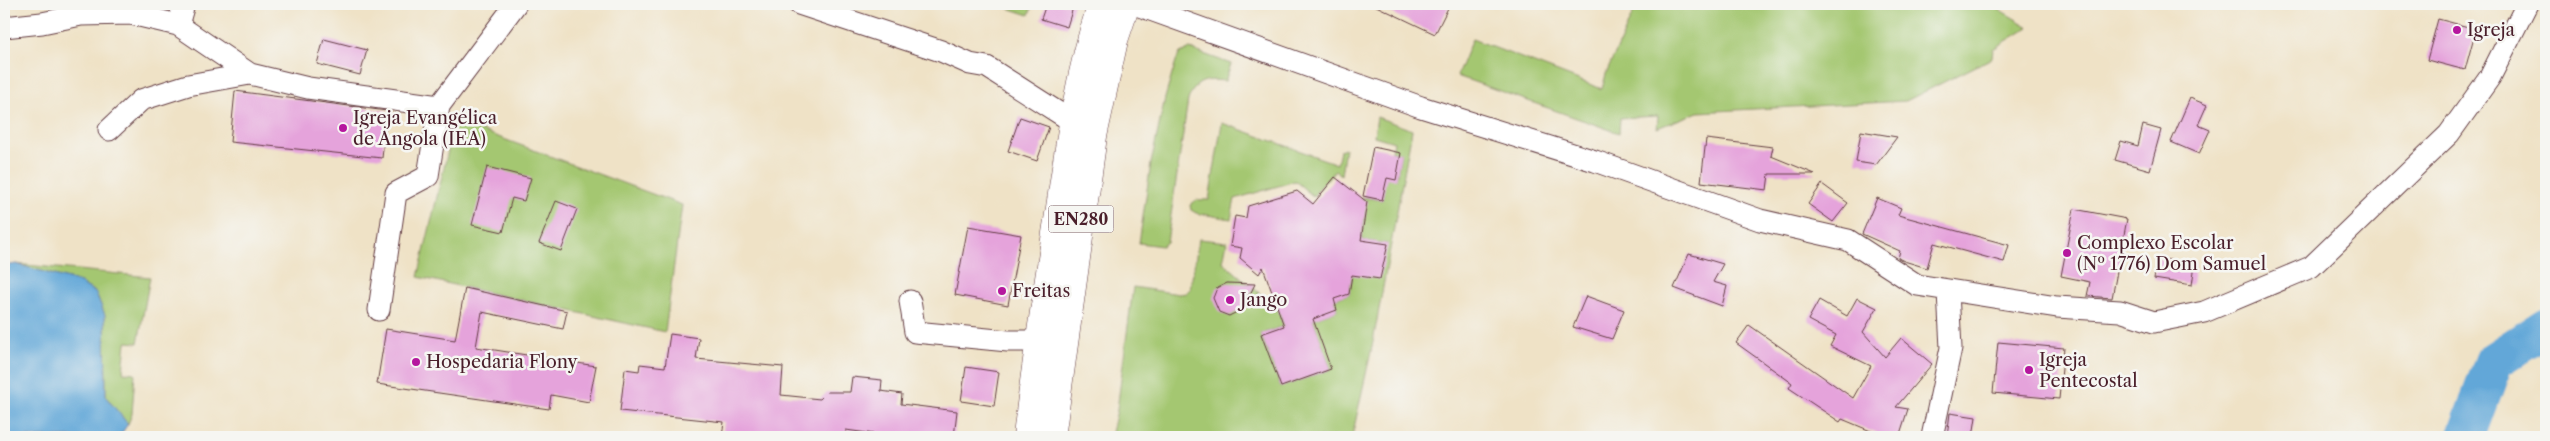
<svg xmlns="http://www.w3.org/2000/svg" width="2550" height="441" viewBox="0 0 2550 441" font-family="'Libre Caslon Text',serif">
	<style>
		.green { fill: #a4c771; stroke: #77734e }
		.water { fill: #62a7d8; stroke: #566382 }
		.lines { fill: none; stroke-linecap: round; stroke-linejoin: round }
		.river { stroke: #62a7d8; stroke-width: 39 }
		.building { fill: #e5a3db }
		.minor-casing { stroke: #633c42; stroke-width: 23 }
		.primary-casing { stroke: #633c42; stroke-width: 29 }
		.minor { stroke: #fff; stroke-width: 21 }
		.primary { stroke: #fff; stroke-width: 28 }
		.poi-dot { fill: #b5179e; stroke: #f6f6f2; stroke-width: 2 }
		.labels { text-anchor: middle; stroke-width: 5; stroke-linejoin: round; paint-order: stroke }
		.shield { fill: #f6f6f2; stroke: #7e6067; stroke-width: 1 }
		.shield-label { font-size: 16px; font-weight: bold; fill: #4a1f2b }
		.poi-label { font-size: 18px; fill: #4a1f2b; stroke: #f6f6f2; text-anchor: start }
	</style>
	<rect width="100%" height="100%" fill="#f6f6f2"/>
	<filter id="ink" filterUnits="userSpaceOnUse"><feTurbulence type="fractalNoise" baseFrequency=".02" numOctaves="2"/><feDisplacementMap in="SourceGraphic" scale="10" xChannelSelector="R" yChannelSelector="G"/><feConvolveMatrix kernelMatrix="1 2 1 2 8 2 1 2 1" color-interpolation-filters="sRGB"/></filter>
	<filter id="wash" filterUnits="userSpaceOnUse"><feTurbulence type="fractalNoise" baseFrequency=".0096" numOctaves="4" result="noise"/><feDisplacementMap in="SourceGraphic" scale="20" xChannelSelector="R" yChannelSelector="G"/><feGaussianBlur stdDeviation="1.12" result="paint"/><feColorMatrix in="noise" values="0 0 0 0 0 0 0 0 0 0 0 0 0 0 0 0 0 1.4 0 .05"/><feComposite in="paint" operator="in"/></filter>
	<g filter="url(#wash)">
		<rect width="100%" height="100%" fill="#efe2c6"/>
		<!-- green -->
		<path class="green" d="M1010 4H1033L1029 15 1008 8Z
			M1637 4H1993V6L2029 27 1993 49 1992 58 1906 101 1698 112 1657 128 1658 116 1620 118 1619 133 1457 76 1472 39 1602 89 1606 74Z
			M1190 49 1231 64 1225 81C1205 79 1196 80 1188 100L1167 242 1162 246 1139 243 1151 163 1165 98 1176 61 1180 53Z
			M1377 117 1412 130 1372 347 1352 437H1111L1117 410 1133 287 1179 294 1186 293 1190 289 1199 239 1227 242 1223 262 1272 304 1276 303 1284 326 1261 334 1281 387 1331 369 1313 319 1337 310 1334 299 1349 294 1354 261 1388 244 1361 240 1365 215 1361 197 1382 200 1384 188 1371 175 1396 179 1401 153 1392 151 1394 142 1374 136Z
			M455 121 682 205 665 332 418 277Z
			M1222 123 1337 164 1340 150 1345 148 1341 175 1335 170 1313 196 1295 181 1235 199 1231 219 1196 213 1191 210 1190 205C1197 198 1200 200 1209 200Z
			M16 264 150 277 138 343 126 342 123 372 135 373 132 414 128 424 106 397 105 315 96 293 79 282Z"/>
		<!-- water -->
		<path class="water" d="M16 264 79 282 96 293 105 315 106 397 128 424 119 437H4V266Z"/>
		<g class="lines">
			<!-- river -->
			<path class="river" d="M2466 437 2494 361 2546 327"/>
		</g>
		<g id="blocks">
			<!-- building -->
			<path class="building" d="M1046 4H1074L1067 27 1041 19Z
				M1372 4H1450L1435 34Z
				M2438 19 2476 29 2465 70 2427 60Z
				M324 39 367 50 360 75 317 64Z
				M235 91 387 111 382 158 230 142Z
				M2190 98 2207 105 2198 125 2210 130 2199 154 2171 142Z
				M1020 117 1049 127 1037 161 1008 151Z
				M2143 125 2161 130 2150 170 2115 160 2121 141 2138 146Z
				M1861 131 1897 137 1876 165 1856 162Z
				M1706 139 1773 147 1771 156 1815 174H1769L1767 190 1701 182Z
				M1373 147 1401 153 1396 180 1387 178 1382 200 1363 196Z
				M487 167 531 178 524 201 512 198 503 232 472 225Z
				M1335 177 1367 202 1361 240 1388 244 1380 279 1352 275 1349 294 1334 299 1337 310 1313 319 1331 369 1281 387 1261 334 1284 326 1263 267 1259 274 1240 258 1242 248 1230 246 1235 216 1246 218 1248 206 1297 191 1313 204Z
				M1822 184 1848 203 1833 222 1808 204Z
				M1877 198 1901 208 1898 215 2009 245 2004 262 1934 243 1927 268 1904 261 1898 258 1900 251 1862 234Z
				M556 201 577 209 561 251 539 243Z
				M2074 209 2127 219 2112 298 2087 296 2090 282 2061 276Z
				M968 226 1021 235 1008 305 955 295Z
				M1689 254 1723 264 1713 282 1727 286 1722 306 1674 288Z
				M2157 258 2195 264 2192 285 2154 279Z
				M1227 283 1255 284 1243 309 1229 316 1219 312 1213 298 1217 288Z
				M465 288 567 311 563 329 482 312 476 347 596 366 589 402 551 395 549 409 377 384 386 329 455 340Z
				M1586 296 1624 310 1612 339 1573 327Z
				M1857 298 1877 308 1863 332 1885 357 1901 338 1932 364 1896 407 1908 409 1899 437H1885L1842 419 1840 422 1789 388 1792 383 1736 343 1749 325 1853 398 1871 366 1830 346 1836 335 1808 320 1819 300 1847 316Z
				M670 334 699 338 696 359 783 367 781 395 820 399 827 392H850L852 377 882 380 881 391 902 394 901 404 957 411 954 437H896L846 430 845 437 802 433V437H722L724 422 620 411 625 369 639 371 640 364 665 367Z
				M1998 342 2064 348 2059 399 1993 393Z
				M966 367 999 372 994 406 961 401Z
				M1950 413 1976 417 1973 437H1947Z"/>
		</g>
	</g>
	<g filter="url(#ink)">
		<use href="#blocks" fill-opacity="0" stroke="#633c42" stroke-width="1"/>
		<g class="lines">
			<!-- minor casing -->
			<g class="minor-casing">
				<path id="minor" d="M799 4 941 51 970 64 987 67 1073 122
					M1134 4 1421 107 1595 161 1760 220 1848 240 1917 285 2057 307 2120 311 2154 322 2204 312 2311 267 2449 134 2490 77 2527 4
					M178 25 184 4
					M4 27 42 23 81 15 131 14 178 25 250 74 308 88 439 106
					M109 130 141 100 188 85 250 74
					M910 301 915 332 1008 341H1038
					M379 310 396 193 428 176 439 106 516 4
					M1932 437 1951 348 1948 292"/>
			</g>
			<!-- primary casing -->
			<g class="primary-casing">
				<path id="primary" d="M1027 437C1036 360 1048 284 1060 208 1070 139 1080 70 1102 4
					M1051 437 1093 136 1114 40 1126 4"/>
			</g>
			<!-- minor -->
			<use href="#minor" class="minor"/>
			<!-- primary -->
			<use href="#primary" class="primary"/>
		</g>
	</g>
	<!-- markers -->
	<g class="poi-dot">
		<circle cx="2457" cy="30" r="5"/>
		<circle cx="343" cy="128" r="5"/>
		<circle cx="2067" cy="253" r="5"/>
		<circle cx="1002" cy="291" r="5"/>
		<circle cx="1230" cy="300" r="5"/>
		<circle cx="416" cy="362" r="5"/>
		<circle cx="2029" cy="370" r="5"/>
	</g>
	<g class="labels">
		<!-- shield labels -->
		<rect class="shield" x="1048.5" y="205.5" width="65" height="27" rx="4"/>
		<g class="shield-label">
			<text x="1081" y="225">EN280</text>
		</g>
		<!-- poi labels -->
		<g class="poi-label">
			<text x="2467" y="36">Igreja</text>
			<text x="353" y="124">Igreja Evangélica<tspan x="353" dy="21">de Angola (IEA)</tspan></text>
			<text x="2077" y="249">Complexo Escolar<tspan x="2077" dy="21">(Nº 1776) Dom Samuel</tspan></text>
			<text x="1012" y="297">Freitas</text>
			<text x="1240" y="306">Jango</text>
			<text x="2039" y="366">Igreja<tspan x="2039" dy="21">Pentecostal</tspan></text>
			<text x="426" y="368">Hospedaria Flony</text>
		</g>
	</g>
	<!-- margin -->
	<rect width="2550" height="441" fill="none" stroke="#f6f6f2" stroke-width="20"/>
</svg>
